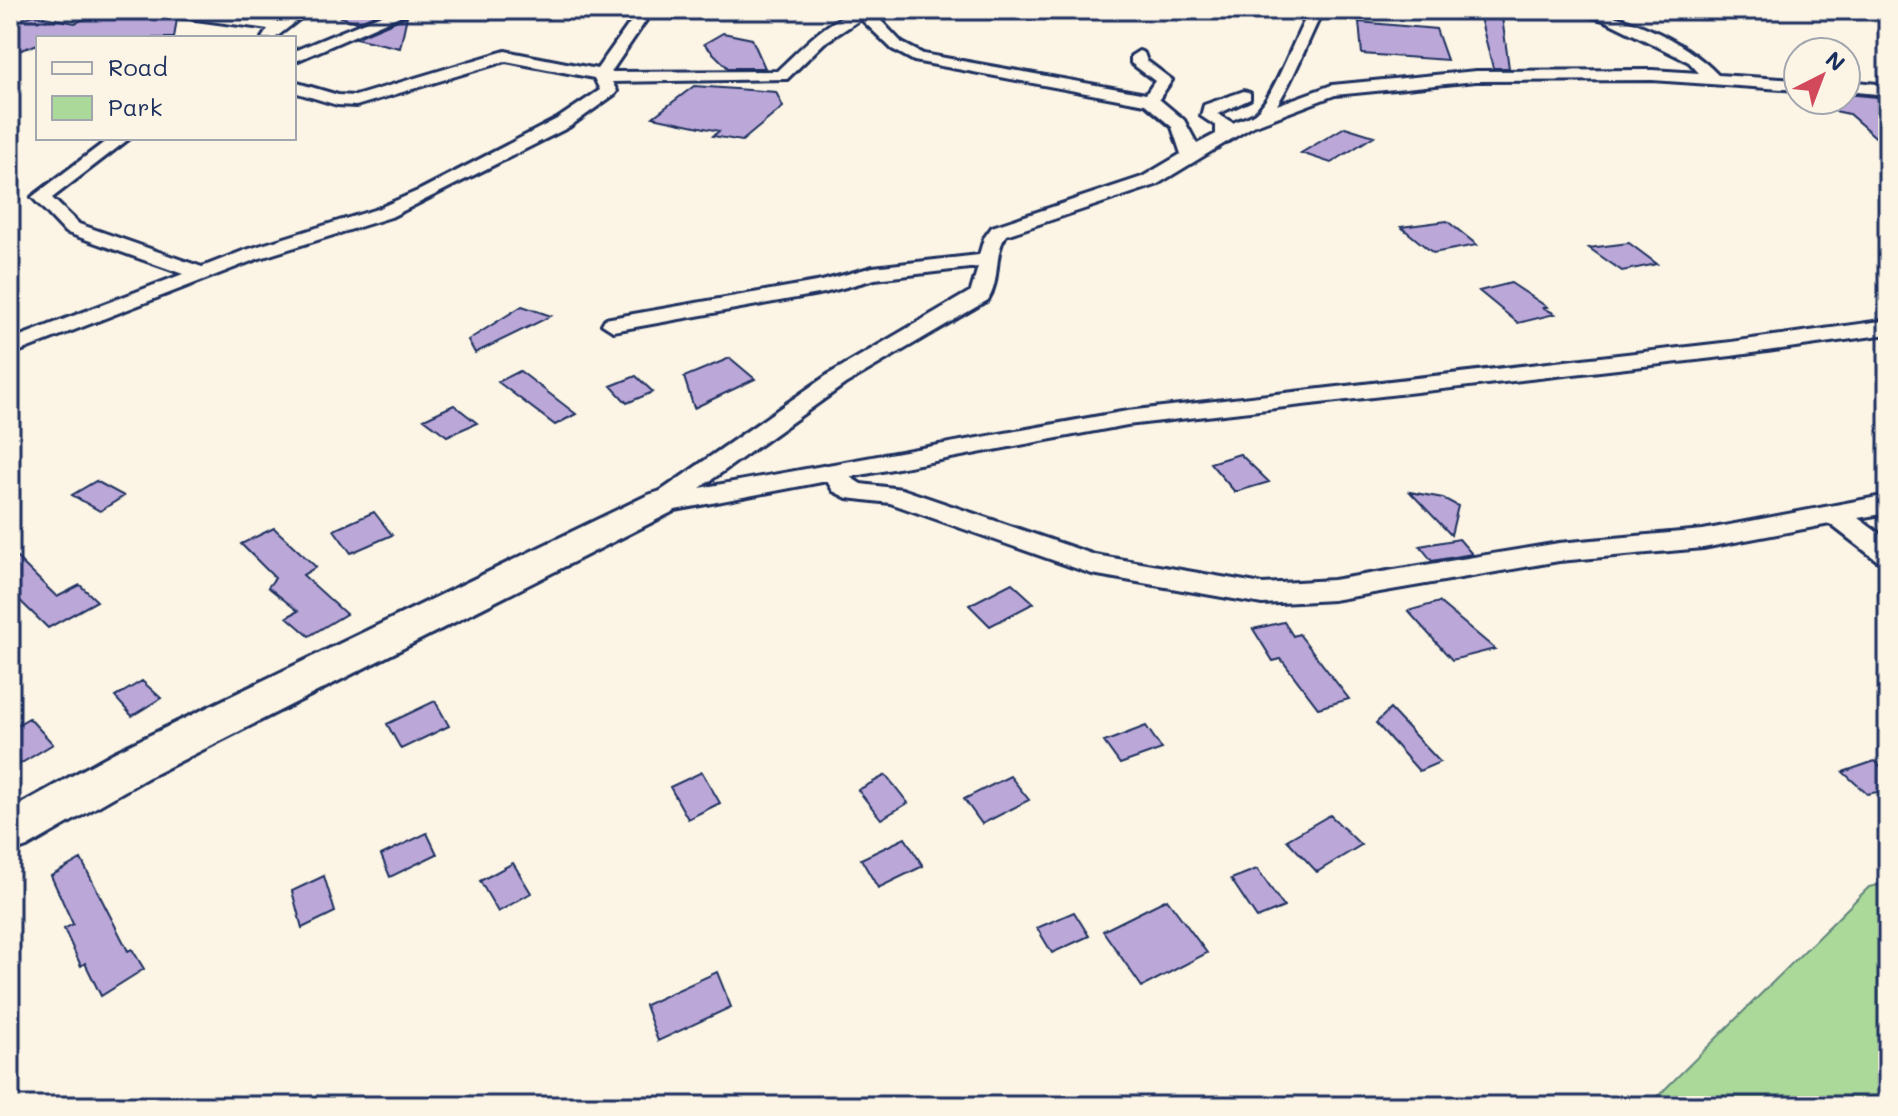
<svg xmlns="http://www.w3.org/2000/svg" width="1898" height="1116" viewBox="0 0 1898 1116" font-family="Mali,sans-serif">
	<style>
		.green { fill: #aad999; stroke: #62847c; stroke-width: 2 }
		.building { fill: #bba8d8; stroke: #1b2f5e; stroke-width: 2 }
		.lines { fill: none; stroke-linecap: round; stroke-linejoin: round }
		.minor-casing { stroke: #1b2f5e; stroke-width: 6 }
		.secondary-casing { stroke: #1b2f5e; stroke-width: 6 }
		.minor { fill: #fcf5e5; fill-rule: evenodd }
		.secondary { fill: #fcf5e5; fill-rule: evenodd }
	</style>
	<rect width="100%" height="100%" fill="#fcf5e5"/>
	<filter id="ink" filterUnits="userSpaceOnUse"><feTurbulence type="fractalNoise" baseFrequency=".0125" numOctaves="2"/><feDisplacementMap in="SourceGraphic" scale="16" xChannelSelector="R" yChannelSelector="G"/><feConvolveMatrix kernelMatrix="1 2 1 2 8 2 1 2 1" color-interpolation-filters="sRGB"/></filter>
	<g filter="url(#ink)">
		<!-- green -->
		<path class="green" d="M1888 883V1106H1648L1869 887Z"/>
		<!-- building -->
		<path class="building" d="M105 10H130L177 19 174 38H38V44L10 54V23L34 15 75 23Z
			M341 10H386L358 22 340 17Z
			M1478 10H1501L1509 68H1493Z
			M407 16 400 48 355 38Z
			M1359 22 1436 29 1447 60 1362 54Z
			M723 33 752 39 765 68H728L704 44Z
			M694 86 776 92 783 107 742 141 713 136 719 131 653 117Z
			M1846 94 1888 98V148L1849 114 1816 107 1810 100H1846Z
			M1345 127 1374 136 1331 163 1301 153Z
			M1447 221 1477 245 1433 253 1401 227Z
			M1629 243 1657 264 1622 271 1589 248Z
			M1511 283 1547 307 1544 308 1555 314 1518 323 1479 291Z
			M522 306 551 316 475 353 468 340Z
			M730 358 755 379 694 408 684 377Z
			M520 371 576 414 555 425 498 382Z
			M636 376 653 392 627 403 611 386Z
			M454 405 477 423 447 436 424 419Z
			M1240 454 1269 482 1235 492 1210 463Z
			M96 481 124 496 100 511 72 495Z
			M1410 492 1443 498 1458 506 1451 535Z
			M374 512 392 535 351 553 334 530Z
			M274 528 316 567 303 575 346 614 309 636 287 617 298 611 268 587 275 578 241 544Z
			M1459 539 1472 554 1432 561 1420 546Z
			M10 551 57 597 80 585 97 601 48 628 10 591Z
			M1012 583 1034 603 990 626 969 605Z
			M1439 602 1495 649 1452 660 1408 611Z
			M1284 622 1293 636 1299 634 1349 699 1318 708 1281 659 1273 661 1253 629Z
			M142 681 161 698 132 716 115 697Z
			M435 701 449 726 401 749 387 724Z
			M1390 709 1440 762 1419 771 1376 723Z
			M29 718 53 744 10 770V729Z
			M1146 726 1162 749 1120 764 1104 742Z
			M1875 761 1888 773V790L1867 794 1843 772Z
			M702 772 720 803 688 819 670 787Z
			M886 775 908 803 881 819 858 790Z
			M1010 776 1029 800 982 824 964 799Z
			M1330 815 1361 845 1317 872 1287 840Z
			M427 833 437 854 390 877 381 855Z
			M905 838 923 866 878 888 861 859Z
			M81 859 128 951 132 949 144 969 101 996 85 963 81 966 64 929 73 924 51 876Z
			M513 863 531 893 498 912 480 881Z
			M1257 869 1284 907 1257 918 1231 879Z
			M324 876 335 912 302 928 292 891Z
			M1167 899 1207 953 1142 987 1103 931Z
			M1074 912 1089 936 1052 953 1037 928Z
			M717 972 731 1007 658 1041 645 1005Z"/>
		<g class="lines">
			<!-- minor casing -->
			<g class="minor-casing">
				<path id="minor" d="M152 10H190L278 22 295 10H311L275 38H262L268 29 159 14Z
					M394 10H413L294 62V51Z
					M639 10H653L611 72 777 71C803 47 834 10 871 10L902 43 923 54 1146 94 1155 81 1131 63V56L1139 51 1144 53 1147 61 1172 80 1159 99 1184 120 1197 144 1216 134V126L1201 116 1204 105 1244 91 1250 93V99L1218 114 1233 123C1240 119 1251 117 1256 112 1274 96 1294 39 1307 16L1302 10H1317L1321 15C1306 45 1295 76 1277 105L1332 85 1476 71 1652 70 1699 73 1689 62 1606 21 1570 10C1619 10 1684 39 1718 75L1798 80V90L1652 80 1476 81 1335 95 1253 126 1156 185 1006 235C993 255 1001 279 988 300L845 384 700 488 1127 411 1731 342 1888 320V334L1731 356 1127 425 850 477 861 484 902 489 1095 555 1262 584 1333 580 1559 543 1703 530 1888 495V513L1858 518 1888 540V563L1878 561 1830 524 1703 548 1559 561 1333 600 1262 604 1092 574 890 503 847 498 833 491 827 481 670 511 652 509 648 503 652 497 829 374 971 291 978 267 875 279 824 293 613 331 602 324 605 319 822 281 873 267 979 255 984 238 992 227 1142 177 1181 154 1172 127 1145 104 914 61 892 49 861 19 824 43 787 79 612 82 617 91 615 94 569 127 391 217 257 259 10 355V340L183 274 65 232 32 197 110 138H130L52 198 79 224 202 267 243 251 377 209 420 190 557 119 600 90 594 78 506 61 356 106 337 105 294 92V82L338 95 355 96 505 51 597 69Z
					M1846 81 1888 85V95L1846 91Z"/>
			</g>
			<!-- secondary casing -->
			<g class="secondary-casing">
				<path id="secondary" d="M661 491 674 495 679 503 674 511 147 778 27 847 10 853V810L115 752 648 495Z"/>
			</g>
			<!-- minor -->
			<use href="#minor" class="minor"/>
			<!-- secondary -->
			<use href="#secondary" class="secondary"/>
		</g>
	</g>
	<!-- margin -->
	<rect width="1898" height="1116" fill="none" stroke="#fcf5e5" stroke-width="40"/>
	<rect x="20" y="20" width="1858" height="1076" fill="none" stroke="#1b2f5e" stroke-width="3" filter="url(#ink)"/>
	<!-- legend -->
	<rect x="36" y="36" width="260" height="104" fill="#fcf5e5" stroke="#a2a6af" stroke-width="2"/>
	<rect x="52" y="62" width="40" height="12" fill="#fcf5e5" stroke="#a2a6af" stroke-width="2"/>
	<text x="108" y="76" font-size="24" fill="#1b2f5e">Road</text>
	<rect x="52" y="96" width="40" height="24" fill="#aad999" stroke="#a2a6af" stroke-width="2"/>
	<text x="108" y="116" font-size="24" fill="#1b2f5e">Park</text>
	<!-- north arrow -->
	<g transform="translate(1822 76) rotate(42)"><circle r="38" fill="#fcf5e5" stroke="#a2a6af" stroke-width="2"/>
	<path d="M0-6L14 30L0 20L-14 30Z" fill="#d1495b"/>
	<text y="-12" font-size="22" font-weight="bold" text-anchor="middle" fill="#1b2f5e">N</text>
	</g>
</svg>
